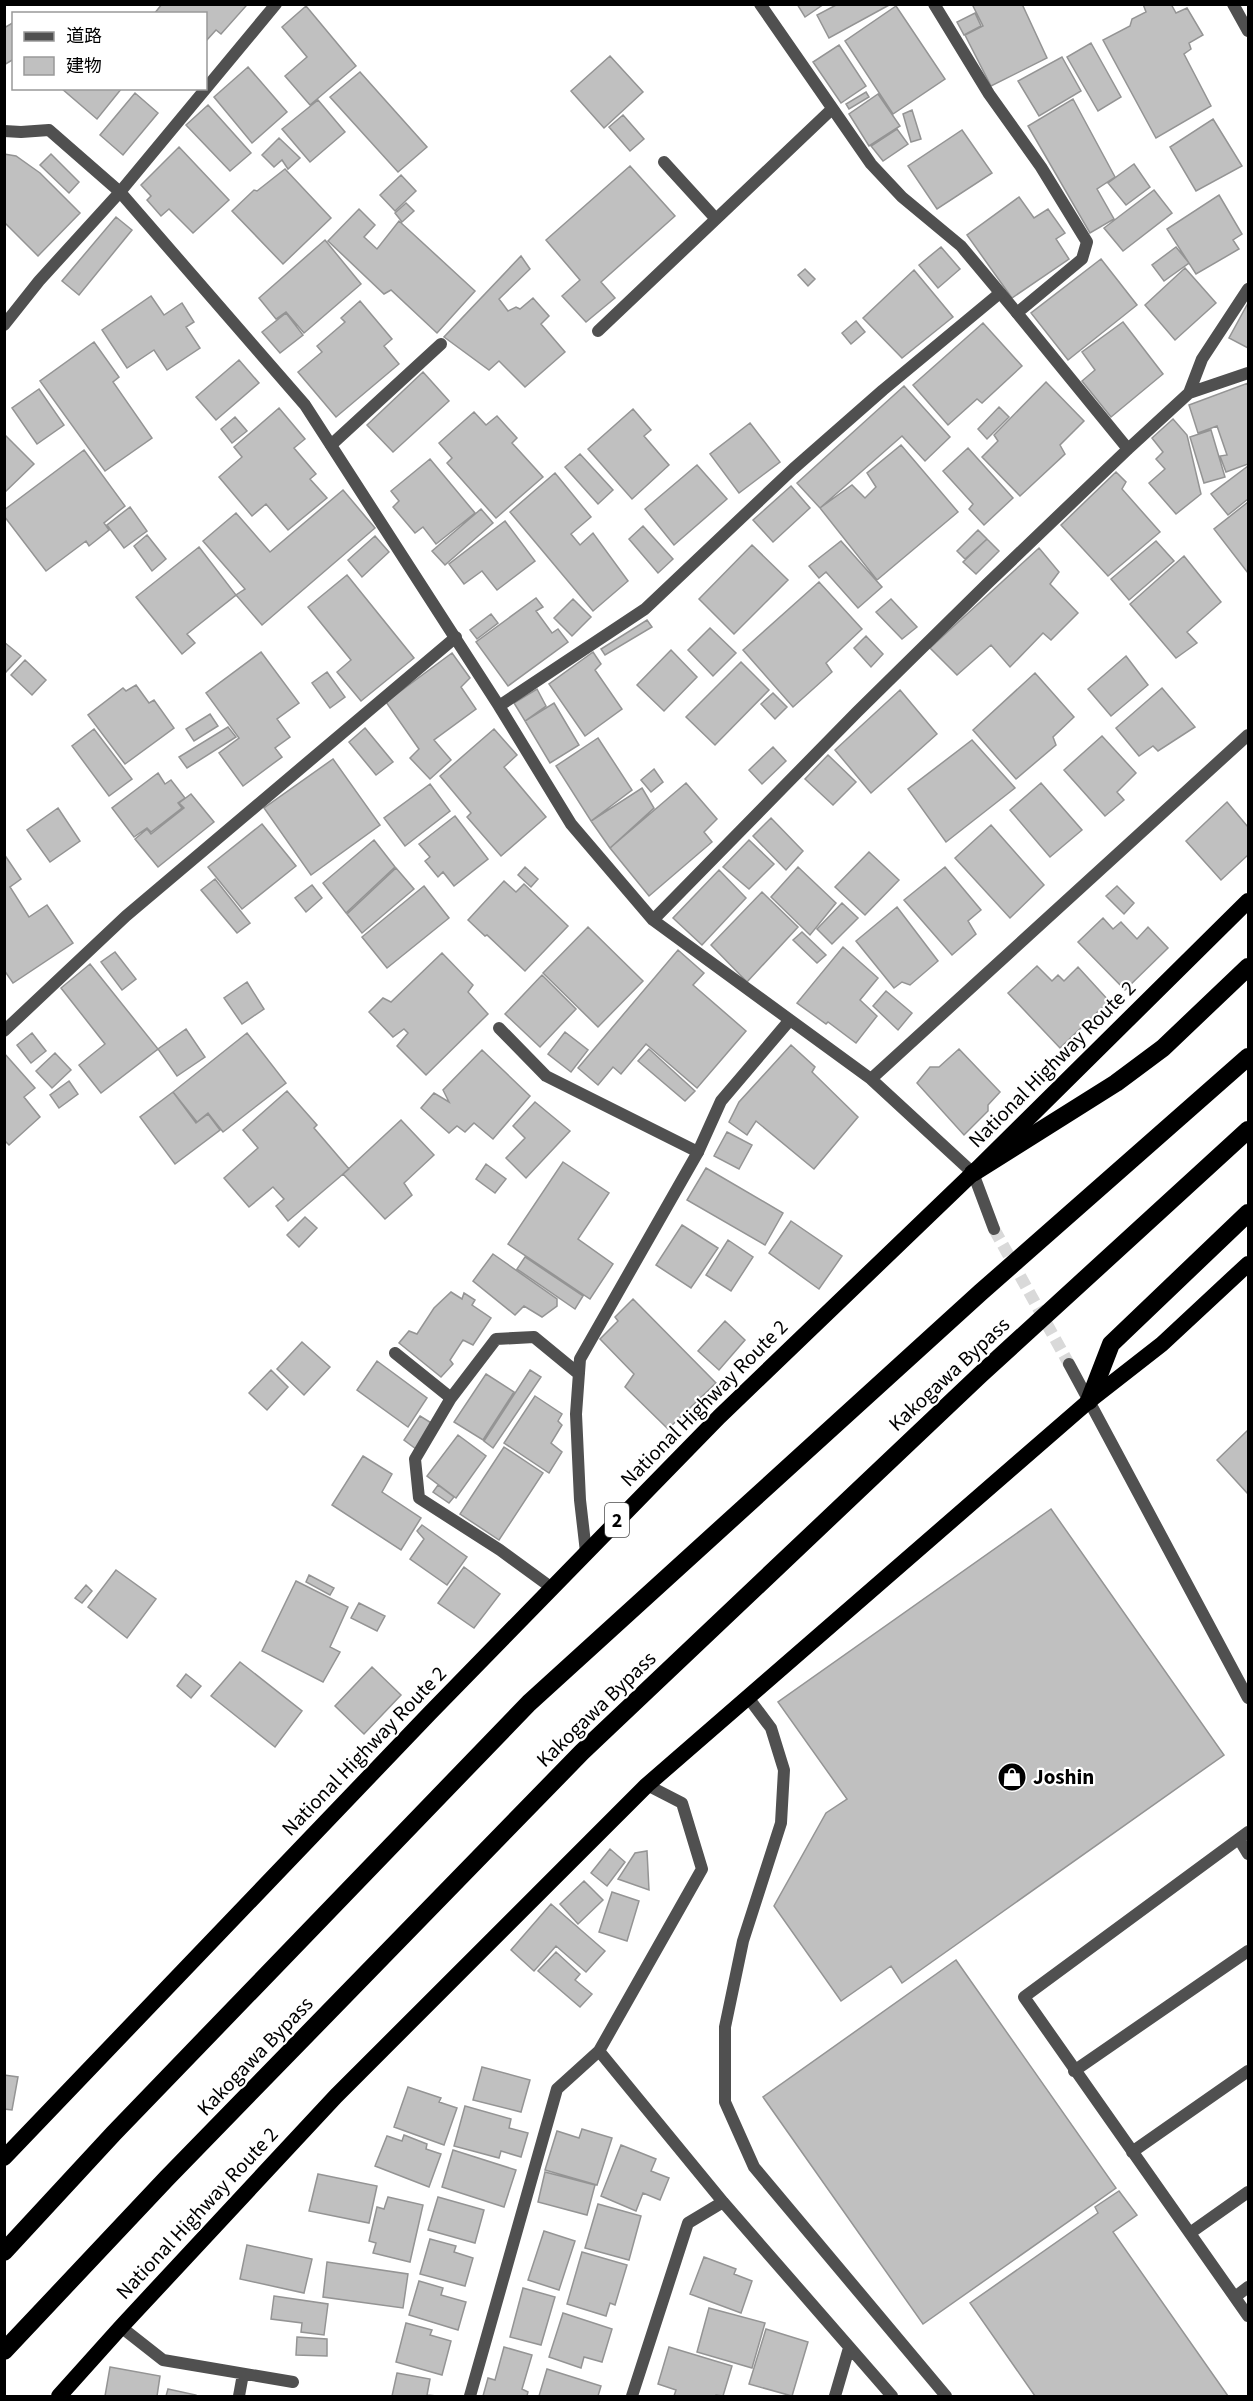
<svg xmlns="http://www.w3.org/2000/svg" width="1253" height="2401" viewBox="0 0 1253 2401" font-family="'Source Sans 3','Noto Sans JP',sans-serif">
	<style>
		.building { fill: #c0c0c0; stroke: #949494; stroke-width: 1.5 }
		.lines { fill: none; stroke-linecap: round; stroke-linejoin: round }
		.minor-tunnel { stroke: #d9d9d9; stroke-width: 12; stroke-dasharray: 12 6; stroke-linecap: butt }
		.service { stroke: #505050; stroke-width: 12 }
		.minor { stroke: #505050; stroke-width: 12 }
		.tertiary { stroke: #505050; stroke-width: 12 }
		.trunk { stroke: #000; stroke-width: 16 }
		.motorway { stroke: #000; stroke-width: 18 }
		.labels { text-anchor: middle; stroke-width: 4.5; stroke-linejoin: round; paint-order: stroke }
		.shield { fill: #fff; stroke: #4c4c4c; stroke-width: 1.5 }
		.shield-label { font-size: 20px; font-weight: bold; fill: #000 }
		.street-label { font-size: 21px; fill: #000; stroke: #fff }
		.poi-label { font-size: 21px; font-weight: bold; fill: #000; stroke: #fff; text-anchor: start }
	</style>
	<rect width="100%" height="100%" fill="#fff"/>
	<!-- building -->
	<path class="building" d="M162 4H245L246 6 221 34 216 30 206 41V14H154Z
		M797 4H824L805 17Z
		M838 4H891L829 38 817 15Z
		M972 4H1022L1047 58 991 86 965 35 983 26Z
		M1143 4H1171L1176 13 1187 8 1203 35 1189 43 1191 49 1184 54 1211 106 1156 138 1103 40 1130 26 1132 19 1146 12Z
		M306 6 356 66 310 105 285 76 307 57 282 27Z
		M896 6 945 79 893 114 845 41Z
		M975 13 981 26 964 35 957 22Z
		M14 22V59L4 65V28Z
		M1091 43 1121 97 1098 111 1067 57Z
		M839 45 866 86 841 103 813 62Z
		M610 56 643 92 604 128 571 91Z
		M1062 57 1081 91 1039 116 1018 81Z
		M248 67 287 112 252 143 214 97Z
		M360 72 427 147 398 172 330 97Z
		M61 88H122L97 119Z
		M866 92 869 97 849 109 846 104Z
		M135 93 158 113 123 155 100 135Z
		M878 94 900 126 869 146 849 114Z
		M1073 99 1115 177 1097 189 1114 219 1090 233 1028 126Z
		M318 100 345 132 310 162 282 129Z
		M208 105 251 153 230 171 186 125Z
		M912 110 921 139 911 142 903 114Z
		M623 115 644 139 630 151 609 127Z
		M1213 119 1242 166 1196 191 1170 147Z
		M897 129 908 144 883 161 871 146Z
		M962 130 992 173 937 209 908 166Z
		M279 138 300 158 288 169 282 160 274 167 262 155Z
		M179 147 229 200 193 233 169 209 161 216 147 200 151 196 141 185Z
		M4 154 16 156 40 173 80 213 38 256 4 222Z
		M51 154 79 182 69 193 40 165Z
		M1134 164 1150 187 1126 205 1108 183Z
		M630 166 675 216 601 282 615 298 586 322 562 296 580 280 546 240Z
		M285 169 331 218 283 264 232 211 254 190 257 191Z
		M401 175 416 191 395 211 380 195Z
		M1154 190 1172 213 1123 251 1104 228Z
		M1219 195 1242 234 1233 240 1239 249 1196 274 1167 229Z
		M1019 197 1034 218 1048 209 1065 233 1056 239 1069 259 1012 298 967 235Z
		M406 203 414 211 402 222 395 213Z
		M359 209 375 225 364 237 377 249 399 221 475 291 437 333 391 290 384 294 328 241Z
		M116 217 132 230 79 295 62 281Z
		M325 240 361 284 304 333 286 312 276 319 259 298Z
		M941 247 960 269 938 288 919 265Z
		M1176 247 1189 263 1164 281 1152 265Z
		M521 256 530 269 499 299 508 311 516 307 520 309 533 298 549 316 541 324 565 352 525 387 499 361 489 370 444 337Z
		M1101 259 1137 305 1068 360 1031 313Z
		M1185 268 1216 303 1175 340 1145 305Z
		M805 269 815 279 808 286 798 275Z
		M914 270 953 317 902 358 863 318Z
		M151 296 164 315 182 303 194 322 186 327 200 348 167 370 154 350 127 368 102 330Z
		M360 301 392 339 384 346 399 364 336 417 298 372 322 352 317 346 345 322 341 318Z
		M1248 303V348L1229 338Z
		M286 313 303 335 280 353 262 332Z
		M856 321 865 332 851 344 842 333Z
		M1123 322 1163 374 1111 417 1082 381 1095 370 1082 352Z
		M983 323 1022 366 982 403 977 399 948 425 913 385Z
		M94 342 119 377 113 382 152 438 105 471 40 381Z
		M239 360 259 383 216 420 196 397Z
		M423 372 449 401 393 452 367 425Z
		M1046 382 1084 421 1060 445 1065 454 1020 496 982 457 998 441 994 435Z
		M1248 383V464L1226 472 1220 456 1227 455 1217 426 1198 433 1189 405Z
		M904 386 950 437 925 461 902 436 820 508 797 483Z
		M39 389 64 425 37 444 12 408Z
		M999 407 1009 417 987 439 978 429Z
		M279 408 305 439 294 448 316 474 310 479 327 498 288 530 266 504 252 516 219 477 242 457 234 447Z
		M633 409 651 430 644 436 669 465 632 499 588 449Z
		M474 412 486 425 497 416 517 438 512 443 543 477 496 518 447 463 452 458 439 443Z
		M235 417 247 431 232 443 221 429Z
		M1173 419 1187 435 1201 494 1176 514 1149 483 1165 469 1156 459 1163 452 1152 438Z
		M750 423 780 462 739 493 710 454Z
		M1211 430 1225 477 1204 483 1190 437Z
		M4 434 34 464 4 493Z
		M901 445 958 512 877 580 820 508 852 485 865 498 876 487 867 473Z
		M968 448 1013 498 984 525 969 509 973 504 943 471Z
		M84 450 125 506 104 523 109 530 89 546 86 541 46 571 4 516V510Z
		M580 454 613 490 598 504 565 467Z
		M430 459 475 513 436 544 423 527 415 533 393 507 399 501 391 491Z
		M697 465 727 499 674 545 645 509Z
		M1248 466V499L1228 515 1211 494Z
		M1116 472 1126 482 1122 489 1160 532 1108 576 1061 525Z
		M555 473 591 517 571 534 580 545 593 533 628 581 593 611 510 512Z
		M791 486 810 508 773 542 753 520Z
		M343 490 375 528 262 625 236 595 245 589 203 541 236 513 270 552Z
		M1248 502V573L1214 529Z
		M130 507 147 531 124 548 107 525Z
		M481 509 493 523 445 565 432 551Z
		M505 521 535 561 497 590 482 571 464 584 449 564Z
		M643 526 673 559 658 573 629 539Z
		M978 530 987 539 965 559 957 551Z
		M147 535 166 559 152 571 134 546Z
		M375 536 389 552 362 577 348 560Z
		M987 539 999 551 976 574 963 562Z
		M841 541 882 587 858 608 826 572 819 578 809 566Z
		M1156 541 1174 561 1129 600 1111 579Z
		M752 545 788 580 734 634 699 599Z
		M199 547 236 595 187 634 195 643 182 654 136 597Z
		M1039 548 1059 572 1050 584 1078 613 1051 640 1043 633 1010 667 991 645 957 675 930 648Z
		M1184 556 1221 602 1187 632 1197 643 1176 658 1130 604Z
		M347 575 414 658 361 701 337 672 351 660 308 607Z
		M819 582 862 629 826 663 832 672 793 707 743 650Z
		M536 598 543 607 536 611 552 633 558 629 568 642 508 686 476 642Z
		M573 599 591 617 572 636 554 618Z
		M891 599 917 627 902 639 876 612Z
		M491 614 498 623 477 639 470 630Z
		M647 620 652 627 605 655 601 649Z
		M710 628 736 653 713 676 688 650Z
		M866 636 883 654 871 667 854 648Z
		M4 642 21 656 4 674Z
		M671 650 697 677 664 711 637 685Z
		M261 652 299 703 277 719 290 737 275 748 282 757 243 786 219 753 239 738 206 693Z
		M593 652 601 664 595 670 622 709 585 736 549 684Z
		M452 653 470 678 461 687 476 709 434 740 451 760 430 779 410 758 419 749 386 702Z
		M1126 656 1148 685 1111 716 1088 689Z
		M25 660 46 680 32 695 11 675Z
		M741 662 769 690 715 745 686 717Z
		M327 672 345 697 330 708 312 683Z
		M1035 673 1074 717 1053 737 1056 745 1016 779 973 730Z
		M136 685 149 703 154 700 174 728 125 764 88 715 123 688 126 691Z
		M1162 688 1195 727 1158 751 1153 746 1139 756 1116 728Z
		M537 689 546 706 525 721 514 703Z
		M900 690 937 734 871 793 835 750Z
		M773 693 787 707 775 719 761 704Z
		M554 703 579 745 550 763 525 721Z
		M210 714 218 726 194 741 186 729Z
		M228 727 236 737 187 768 179 757Z
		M365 728 393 762 376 775 349 742Z
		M94 729 132 779 109 796 72 746Z
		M494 729 517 755 504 767 546 817 501 856 467 817 471 813 440 776Z
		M1102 736 1136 773 1117 792 1124 800 1105 816 1064 770Z
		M598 738 632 790 591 821 556 766Z
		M972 740 1015 788 946 842 908 789Z
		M773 747 786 761 762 784 749 770Z
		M828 755 856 782 833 805 805 779Z
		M333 759 380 825 311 875 264 808Z
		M654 769 663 782 651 792 641 780Z
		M158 773 165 784 171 780 185 798 178 803 182 808 151 832 147 828 134 837 112 808Z
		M686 783 717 819 704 832 712 842 649 896 610 848Z
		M1041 783 1082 830 1050 857 1010 810Z
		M430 784 450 811 405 846 384 818Z
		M642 788 654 808 610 848 591 821Z
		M191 794 214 822 158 867 135 839 147 829 151 834 184 808 179 803Z
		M1227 802 1248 827V855L1221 880 1186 841Z
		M58 808 80 841 50 862 27 830Z
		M455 816 488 859 454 886 443 872 438 877 425 861 430 857 419 844Z
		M771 818 803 851 786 870 753 836Z
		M262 824 296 866 242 909 208 867Z
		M991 825 1044 885 1010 918 955 858Z
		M374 840 395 867 346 913 323 883Z
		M749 840 774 864 749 889 723 867Z
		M869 852 899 880 865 915 835 887Z
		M4 854 21 879 10 887 29 917 47 905 73 943 13 983 4 970Z
		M525 867 538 879 531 887 518 875Z
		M798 867 836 903 810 935 771 897Z
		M945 867 981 910 968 921 976 934 952 955 904 900Z
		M396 868 414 889 362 933 347 914Z
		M719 870 746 898 702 945 673 918Z
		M215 879 250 923 237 933 201 890Z
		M504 881 516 892 524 884 568 926 525 971 487 935 485 936 468 920Z
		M312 885 322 898 306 912 295 898Z
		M424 886 449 918 387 968 362 937Z
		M1117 886 1134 903 1124 914 1106 896Z
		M762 892 798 927 747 982 711 945Z
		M842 903 858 918 832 944 817 929Z
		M897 907 938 961 910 985 902 982 894 988 856 941Z
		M1103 918 1113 929 1121 922 1137 939 1148 927 1168 948 1125 990 1078 942Z
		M588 927 643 981 598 1027 543 973Z
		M802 932 826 955 817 963 793 940Z
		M843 947 878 978 860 1000 877 1016 856 1043 828 1022 826 1024 797 1003Z
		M678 950 704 973 693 985 746 1031 697 1088 646 1044 621 1074 613 1067 598 1085 578 1068Z
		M115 952 136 979 122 990 101 962Z
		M442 953 473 985 468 992 488 1014 426 1075 397 1046 408 1033 404 1029 393 1037 369 1012 383 998 391 1002Z
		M90 964 158 1049 101 1093 79 1065 105 1044 61 988Z
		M1037 966 1052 981 1058 975 1064 981 1078 967 1109 1001 1060 1048 1008 993Z
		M542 975 576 1009 540 1047 505 1014Z
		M247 982 264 1009 242 1024 224 998Z
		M886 991 912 1013 898 1030 873 1006Z
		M186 1029 205 1057 177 1076 158 1049Z
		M565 1032 588 1050 571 1072 548 1054Z
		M32 1033 46 1051 31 1063 17 1045Z
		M247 1033 286 1083 223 1132 208 1113 197 1122 173 1092Z
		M791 1045 815 1067 812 1072 858 1117 814 1169 756 1121 747 1135 729 1122 739 1102Z
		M649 1049 695 1091 685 1101 638 1061Z
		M959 1049 1000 1092 988 1105V1111L964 1135 917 1083 930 1067H939Z
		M482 1050 530 1096 493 1139 474 1123 465 1132 457 1126 449 1133 421 1108 434 1093 449 1102 443 1090Z
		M4 1053 35 1088 24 1097 40 1117 9 1145 4 1140Z
		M55 1053 71 1070 52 1088 36 1071Z
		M69 1081 78 1094 59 1108 50 1095Z
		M287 1091 317 1125 314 1128 349 1169 288 1221 276 1206 284 1199 273 1187 249 1207 224 1178 258 1148 243 1130Z
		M173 1092 196 1123 208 1114 220 1130 175 1164 140 1117Z
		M535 1102 570 1131 526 1178 506 1158 525 1138 513 1126Z
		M401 1120 434 1155 404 1183 412 1195 385 1219 343 1174Z
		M727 1132 752 1145 739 1169 714 1156Z
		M563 1162 609 1193 578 1239 613 1264 590 1299 508 1244Z
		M486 1164 506 1179 495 1193 476 1179Z
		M706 1168 783 1213 765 1245 687 1200Z
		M305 1217 317 1228 299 1247 287 1235Z
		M791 1221 842 1256 819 1289 769 1253Z
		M682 1225 718 1248 691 1288 656 1265Z
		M728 1240 753 1257 731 1291 706 1275Z
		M493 1254 557 1299V1306L542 1317 524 1306 515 1315 473 1281Z
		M525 1257 583 1296 575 1309 517 1269Z
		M451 1292 462 1299 464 1293 475 1300 472 1305 491 1318 473 1345 463 1340 450 1360 453 1364 441 1377 399 1343 409 1331 417 1334 434 1308Z
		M633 1299 716 1383 668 1429 625 1387 634 1374 600 1339 618 1321 615 1317Z
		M725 1321 745 1340 719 1370 698 1351Z
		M302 1342 330 1367 304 1395 277 1369Z
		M377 1361 427 1398 408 1427 357 1390Z
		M271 1370 288 1387 267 1410 249 1393Z
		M530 1370 541 1377 493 1448 484 1441Z
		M486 1374 514 1392 483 1440 454 1422Z
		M535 1396 562 1414 558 1421 562 1425 551 1443 562 1452 549 1473 504 1443Z
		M420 1416 433 1424 416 1449 404 1440Z
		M1248 1430V1494L1217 1460Z
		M458 1435 486 1456 456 1498 427 1476Z
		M504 1447 543 1473 499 1540 460 1514Z
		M363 1456 392 1474 382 1492 421 1518 401 1550 332 1505Z
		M438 1485 454 1497 449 1503 433 1492Z
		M1051 1509 1224 1755 902 1983 891 1966 841 2001 774 1906 826 1813 847 1799 778 1702Z
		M422 1525 467 1557 447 1585 410 1559 424 1539 417 1531Z
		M464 1567 500 1594 474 1628 438 1603Z
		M116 1570 156 1599 127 1638 88 1607Z
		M309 1575 334 1588 330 1595 306 1582Z
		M296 1581 348 1607 330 1647 340 1652 323 1682 262 1651Z
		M86 1585 92 1591 82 1603 75 1598Z
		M359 1603 385 1616 377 1631 351 1618Z
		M240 1662 302 1711 275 1747 211 1696Z
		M372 1667 401 1695 364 1734 335 1706Z
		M186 1674 201 1686 191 1698 177 1686Z
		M610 1849 625 1862 607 1886 591 1873Z
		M647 1851 649 1890 618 1879 635 1853Z
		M584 1881 603 1900 578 1924 560 1904Z
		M612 1892 639 1901 627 1941 599 1932Z
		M551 1904 605 1951 586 1972 556 1946 534 1971 511 1950Z
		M556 1952 580 1974 575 1980 592 1994 580 2007 538 1971Z
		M956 1960 1116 2188 923 2324 763 2097Z
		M482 2067 530 2080 521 2112 473 2100Z
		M4 2075 18 2077 12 2110 4 2109Z
		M408 2087 441 2098 439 2102 457 2108 444 2145 394 2127Z
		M465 2106 511 2119 509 2128 528 2133 521 2157 501 2151 499 2158 454 2146Z
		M582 2129 612 2138 597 2185 545 2170 557 2131 579 2138Z
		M404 2135 427 2144 426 2149 441 2154 429 2187 375 2166 387 2136 402 2141Z
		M621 2145 656 2159 651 2171 669 2178 660 2200 643 2193 636 2211 601 2196Z
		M453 2150 516 2170 504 2207 442 2187Z
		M545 2172 595 2185 587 2215 538 2202Z
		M318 2174 377 2186 369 2223 309 2211Z
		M1119 2191 1137 2215 1113 2232 1228 2396H1035L970 2303 1098 2213 1095 2207Z
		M388 2197 423 2205 410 2262 373 2253 376 2243 369 2241 377 2207 384 2209Z
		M438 2197 484 2210 475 2243 428 2230Z
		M598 2204 641 2216 629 2260 585 2248Z
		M544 2231 575 2241 559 2290 528 2280Z
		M430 2239 456 2246 454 2252 473 2258 465 2286 420 2274Z
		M247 2245 312 2259 304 2293 240 2279Z
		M582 2252 627 2265 615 2305 610 2303 606 2316 567 2304Z
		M704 2257 736 2269 734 2274 752 2281 741 2313 690 2294Z
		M327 2262 408 2274 403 2308 323 2297Z
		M419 2281 443 2288 441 2295 466 2302 458 2330 409 2315Z
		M523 2288 555 2297 541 2345 510 2337Z
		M274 2296 328 2304 324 2335 301 2332 302 2323 271 2319Z
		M709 2308 765 2323 752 2368 697 2352Z
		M563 2313 612 2329 602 2362 584 2357 581 2368 549 2357Z
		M406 2323 432 2330 430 2335 451 2341 442 2375 396 2362Z
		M766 2329 808 2342 792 2396 749 2384Z
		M297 2337 327 2339V2356L296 2355Z
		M504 2347 532 2355 522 2389 528 2392 527 2396H483L488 2378 495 2380Z
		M669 2347 732 2366 723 2396 716 2395 715 2396H674L676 2390 658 2384Z
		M110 2367 160 2376 157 2396H105Z
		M547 2369 601 2386 598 2396H539Z
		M397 2373 430 2379 427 2395 437 2396H392Z
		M168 2389 196 2395V2396H166Z"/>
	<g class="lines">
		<!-- minor-tunnel -->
		<path class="minor-tunnel" d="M994 1229 1069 1364"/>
		<!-- service -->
		<path class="service" d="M760 4 871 164 902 197 961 246 1017 313
			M664 162 716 219
			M598 331 832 109
			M331 445 441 344
			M499 1028 546 1076 698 1152
			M747 1696 771 1728 784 1770 781 1823 743 1941 725 2027V2102L754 2167 946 2396
			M1248 1832 1024 1997 1248 2316
			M1239 1839 1248 1854
			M1074 2071 1248 1951
			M1132 2152 1248 2071
			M1190 2233 1248 2192
			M1235 2297 1248 2287"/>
		<!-- minor -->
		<path class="minor" d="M934 4 989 94 1041 167 1087 242 1082 259 1017 313 1128 449
			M1233 4 1248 31
			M4 131 21 132 49 130 120 192 305 405 499 706 571 824 653 920 871 1079 973 1173 994 1229
			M4 325 39 281 120 192 276 4
			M1189 393 1202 359 1248 289
			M499 706 645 609 793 469 883 390 1000 293
			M653 920 857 712 987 584 1128 449 1189 393 1248 373
			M4 1031 126 916 456 637
			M871 1079 1248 735
			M395 1353 451 1398
			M1069 1364 1089 1401
			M586 1552 580 1500 576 1414 580 1359 698 1152 721 1101 789 1021
			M552 1588 500 1550 419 1498 415 1459 451 1398 496 1339 534 1337 579 1374
			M599 2051 723 2202 892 2396
			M121 2327 163 2360 293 2382
			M239 2396 243 2374
			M470 2396 557 2089 599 2051 702 1869 682 1803 647 1785
			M632 2396 688 2223 723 2202
			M835 2396 849 2348"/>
		<!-- tertiary -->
		<path class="tertiary" d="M1089 1401 1248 1698"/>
		<!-- trunk -->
		<path class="trunk" d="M4 2158 430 1713 719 1417 973 1173 1248 901
			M59 2396 121 2327 336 2096 647 1785 1089 1401 1162 1344 1248 1264"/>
		<!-- motorway -->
		<path class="motorway" d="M973 1173 1116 1083 1163 1048 1248 967
			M1089 1401 1111 1344 1248 1213
			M4 2252 114 2133 529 1703 981 1292 1248 1057
			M4 2351 167 2178 582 1752 980 1375 1248 1130"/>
	</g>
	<!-- icons -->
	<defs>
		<g id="shop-disc" transform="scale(1.5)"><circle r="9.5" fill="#000" stroke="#fff"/><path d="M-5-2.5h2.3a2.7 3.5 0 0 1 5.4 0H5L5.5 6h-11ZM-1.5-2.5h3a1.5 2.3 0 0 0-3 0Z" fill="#fff"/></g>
	</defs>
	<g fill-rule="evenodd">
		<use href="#shop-disc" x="1012" y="1777"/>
	</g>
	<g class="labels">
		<!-- shield labels -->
		<rect class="shield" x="605" y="1503" width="24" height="34" rx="4.5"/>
		<g class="shield-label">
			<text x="617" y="1527">2</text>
		</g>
		<!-- street labels -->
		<g class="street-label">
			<text transform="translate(1052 1064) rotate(-45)" y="7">National Highway Route 2</text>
			<text transform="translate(949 1374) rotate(-43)" y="7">Kakogawa Bypass</text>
			<text transform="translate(704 1403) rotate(-45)" y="7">National Highway Route 2</text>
			<text transform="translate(596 1709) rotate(-44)" y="7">Kakogawa Bypass</text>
			<text transform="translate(364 1751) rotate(-46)" y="7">National Highway Route 2</text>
			<text transform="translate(255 2056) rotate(-46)" y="7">Kakogawa Bypass</text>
			<text transform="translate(197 2213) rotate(-47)" y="7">National Highway Route 2</text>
		</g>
		<!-- poi labels -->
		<g class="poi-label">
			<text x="1033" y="1784">Joshin</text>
		</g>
	</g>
	<!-- border -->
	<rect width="1253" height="2401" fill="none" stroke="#000000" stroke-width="12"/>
	<!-- legend -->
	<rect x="12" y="12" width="195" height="78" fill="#ffffff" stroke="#999999" stroke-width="1.5"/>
	<rect x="24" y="32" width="30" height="9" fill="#505050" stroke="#999999" stroke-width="1.5"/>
	<text x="66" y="42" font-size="18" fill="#000000">道路</text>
	<rect x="24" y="57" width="30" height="18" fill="#c0c0c0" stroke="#999999" stroke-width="1.5"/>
	<text x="66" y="72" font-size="18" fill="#000000">建物</text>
</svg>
